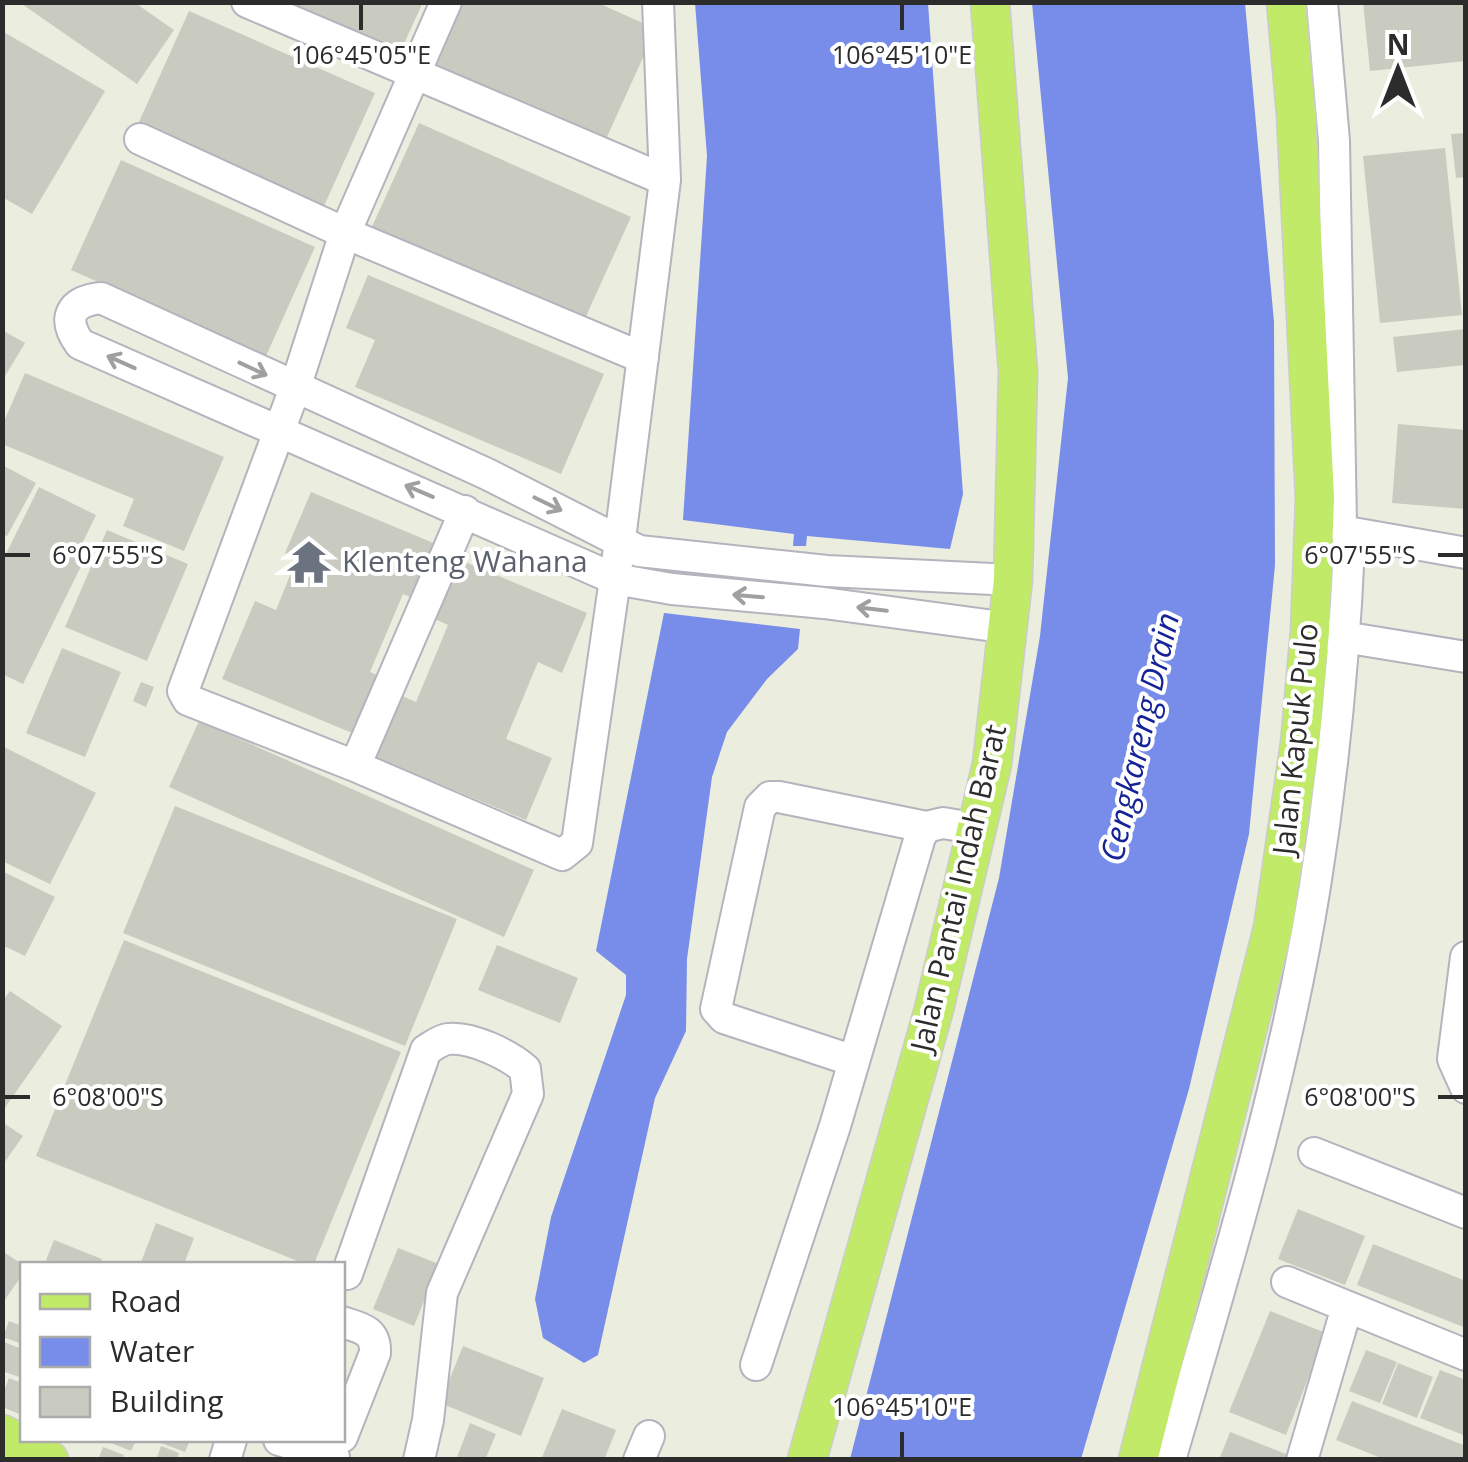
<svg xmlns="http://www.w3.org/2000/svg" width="1468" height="1462" viewBox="0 0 1468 1462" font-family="'Open Sans',sans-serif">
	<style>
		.water { fill: #788de9 }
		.building { fill: #c9cbc1 }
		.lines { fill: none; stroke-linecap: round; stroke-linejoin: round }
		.minor-casing { stroke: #b6b2be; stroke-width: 34 }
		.major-casing { stroke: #ccc; stroke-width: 41 }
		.minor { stroke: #fff; stroke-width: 30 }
		.major { stroke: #c0ea67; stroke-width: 38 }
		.oneway { stroke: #a0a0a0 }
		.ticks { fill: none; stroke: #2c2c2c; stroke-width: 4 }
		.labels { text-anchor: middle; stroke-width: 8; stroke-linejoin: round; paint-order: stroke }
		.worship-label { font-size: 30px; fill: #5b616d; stroke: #fff; text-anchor: start }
		.street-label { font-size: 30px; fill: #2c2c2c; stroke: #fff }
		.water-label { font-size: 32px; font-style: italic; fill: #152397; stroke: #fff }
		.ticks-label { font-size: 25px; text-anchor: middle; fill: #2c2c2c; stroke: #fff; stroke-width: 8; stroke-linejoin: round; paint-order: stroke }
	</style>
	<rect width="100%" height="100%" fill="#ebeddf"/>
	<!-- water -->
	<path class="water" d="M695 3H928L963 494 950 549 807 536 806 546H793L794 534 683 520 707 156Z
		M1032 3H1245L1274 322 1275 565 1249 834 1189 1089 1081 1459H850L999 878 1040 636 1068 378Z
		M664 613 800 629 798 649 767 679 727 732 712 777 687 959 686 1031 655 1098 598 1355 584 1363 543 1338 535 1299 551 1217 626 995V975L596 951Z"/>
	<!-- building -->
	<path class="building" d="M19 2H134L174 30 137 84Z
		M274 2H423L398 57Z
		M458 2H596L656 29 601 150 427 73Z
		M1363 2H1466V61L1370 71Z
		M189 11 375 93 324 206 138 124Z
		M2 31 105 91 32 214 2 197Z
		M419 123 631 217 583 323 371 229Z
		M1466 133V177L1456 178 1451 134Z
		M1445 148 1462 315 1380 323 1363 156Z
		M121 160 315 247 266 356 71 270Z
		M368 275 604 374 561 474 355 387 375 340 346 328Z
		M1466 329V365L1397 372 1393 337Z
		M2 330 25 343 2 381Z
		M25 373 224 457 184 551 123 526 134 499 2 444V426Z
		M1398 424 1466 430V509L1392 503Z
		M2 465 36 483 7 536 2 534Z
		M39 487 96 515 81 546 89 550 23 684 2 674V562Z
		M311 492 443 547 420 601 403 594 370 672 382 677 357 735 222 679 255 601 276 610 297 558 285 553Z
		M107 530 188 564 147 661 65 627Z
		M460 560 587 613 562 673 538 662 506 739 552 758 526 820 372 756 398 694 416 702 448 625 435 619Z
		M62 648 121 672 85 757 26 733Z
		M141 682 154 687 146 707 133 701Z
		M199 721 534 870 504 937 169 787Z
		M2 746 96 793 50 884 2 861Z
		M175 806 457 919 405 1046 123 933Z
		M2 871 55 897 25 956 2 945Z
		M124 940 401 1052 314 1264H305L36 1156Z
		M497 945 578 978 560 1023 478 990Z
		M10 991 62 1026 2 1112V1002Z
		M2 1122 23 1136 2 1166Z
		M1298 1209 1365 1236 1345 1285 1278 1259Z
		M156 1223 194 1238 184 1264 141 1262Z
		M54 1240 102 1259 100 1264H57L46 1260Z
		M1373 1244 1466 1281V1328L1357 1285Z
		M398 1248 439 1264 414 1326 373 1309Z
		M2 1251 22 1264V1275L2 1304Z
		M1270 1311 1326 1333 1286 1435 1229 1412Z
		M9 1321 22 1326V1344L3 1337Z
		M4 1342 22 1349V1378L2 1371Z
		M463 1346 544 1378 521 1436 440 1403Z
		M1366 1350 1397 1362 1380 1403 1349 1391Z
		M1398 1363 1433 1377 1417 1418 1382 1404Z
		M1440 1370 1466 1380V1436L1420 1418Z
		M9 1378 22 1383V1415L2 1407V1396Z
		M1352 1401 1466 1446V1460H1386L1336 1440Z
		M562 1409 616 1430 604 1460H541Z
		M470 1423 496 1434 485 1460H456Z
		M1230 1432 1299 1459V1460H1219Z
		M112 1440H136L131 1451 111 1443Z
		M153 1440H190L185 1452Z
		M161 1446 179 1453 177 1460H156Z
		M103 1447 124 1455 122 1460H98Z"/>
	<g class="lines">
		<!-- minor casing -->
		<g class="minor-casing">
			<path id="minor" d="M247 2 665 180
				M446 2 345 233 295 388 183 691 188 700 355 766 562 855 577 843 615 579 665 180 658 2
				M1322 2 1334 141 1341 524
				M140 139 345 233 643 358
				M1347 532 1466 553
				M1009 628 824 603 672 589 615 579 80 344C61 318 71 301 101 298L487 474 639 551 827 571 1013 580
				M1325 634 1466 657
				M355 766 465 511
				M1466 957 1453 1059 1466 1088
				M854 1061 724 1018 716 1009 760 807 770 797H779L926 827
				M1314 1153 1466 1213
				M347 1274 426 1050C433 1046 440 1040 448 1039 471 1036 509 1055 525 1069L528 1094 442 1293 428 1420 419 1460
				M1287 1282 1466 1355
				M342 1322C361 1328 376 1330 375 1353L342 1437
				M756 1365 835 1126 920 837 926 827 943 823 979 829
				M279 1440 334 1457
				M225 1460 231 1440
				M639 1460 649 1436
				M1170 1460C1225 1271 1284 1080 1315 886 1333 774 1344 661 1349 547L1347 532 1315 498
				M1302 1460 1347 1307"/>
		</g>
		<!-- major casing -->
		<g class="major-casing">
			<path id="major" d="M2 1434 49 1460
				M807 1460 934 1009 992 764 1013 580 1018 372 990 2
				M1138 1460 1273 928 1300 743 1310 631 1315 498 1296 114 1286 2"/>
		</g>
		<!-- minor -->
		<use href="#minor" class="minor"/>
		<!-- major -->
		<use href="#major" class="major"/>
	</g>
	<!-- one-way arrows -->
	<defs><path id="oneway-shaft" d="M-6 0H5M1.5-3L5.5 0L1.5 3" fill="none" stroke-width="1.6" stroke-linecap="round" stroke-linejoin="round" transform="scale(2.5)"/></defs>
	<g class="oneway">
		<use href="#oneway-shaft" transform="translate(121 362) rotate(-156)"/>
		<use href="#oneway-shaft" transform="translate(253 369) rotate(25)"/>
		<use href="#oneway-shaft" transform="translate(419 491) rotate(-157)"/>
		<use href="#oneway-shaft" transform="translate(548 504) rotate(26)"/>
		<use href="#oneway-shaft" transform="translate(748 596) rotate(-175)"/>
		<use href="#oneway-shaft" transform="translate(872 609) rotate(-173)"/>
	</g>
	<!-- ticks -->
	<path class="ticks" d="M361 5V30M902 5V30M5 555H30M1438 555H1463M5 1097H30M1438 1097H1463M902 1432V1457"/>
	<!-- icons -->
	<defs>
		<g id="temple-bare" transform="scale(3.45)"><path d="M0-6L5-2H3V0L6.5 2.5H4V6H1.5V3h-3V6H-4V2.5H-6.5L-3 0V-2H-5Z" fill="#6b7280" stroke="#fff" stroke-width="2.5" paint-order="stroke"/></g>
	</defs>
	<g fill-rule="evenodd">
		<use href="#temple-bare" x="309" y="562"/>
	</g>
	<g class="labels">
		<!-- worship labels -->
		<g class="worship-label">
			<text x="342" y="572">Klenteng Wahana</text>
		</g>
		<!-- street labels -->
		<g class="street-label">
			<text transform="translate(1296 739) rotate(-84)" y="10">Jalan Kapuk Pulo</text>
			<text transform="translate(959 888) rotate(-77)" y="10">Jalan Pantai Indah Barat</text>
		</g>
		<!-- water labels -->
		<g class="water-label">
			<text transform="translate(1140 737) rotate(-77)" y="11">Cengkareng Drain</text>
		</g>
	</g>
	<g class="ticks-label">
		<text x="361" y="64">106°45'05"E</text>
		<text x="902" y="64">106°45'10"E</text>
		<text x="108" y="564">6°07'55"S</text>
		<text x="1360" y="564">6°07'55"S</text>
		<text x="108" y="1106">6°08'00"S</text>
		<text x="1360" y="1106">6°08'00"S</text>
		<text x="902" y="1416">106°45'10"E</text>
	</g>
	<!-- border -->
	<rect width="1468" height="1462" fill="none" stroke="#2c2c2c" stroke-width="10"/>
	<!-- legend -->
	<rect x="20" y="1262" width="325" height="180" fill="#ffffff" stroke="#ababab" stroke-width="2.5"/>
	<rect x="40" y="1294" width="50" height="15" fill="#c0ea67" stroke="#ababab" stroke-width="2.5"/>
	<text x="110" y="1312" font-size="30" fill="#2c2c2c">Road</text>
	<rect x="40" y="1337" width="50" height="30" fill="#788de9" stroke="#ababab" stroke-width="2.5"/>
	<text x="110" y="1362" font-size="30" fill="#2c2c2c">Water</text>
	<rect x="40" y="1387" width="50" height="30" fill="#c9cbc1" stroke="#ababab" stroke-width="2.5"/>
	<text x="110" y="1412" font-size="30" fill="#2c2c2c">Building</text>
	<!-- north arrow -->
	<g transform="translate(1398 70)" stroke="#ffffff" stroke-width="8" paint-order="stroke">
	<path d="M0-8L18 38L0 25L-18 38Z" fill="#2c2c2c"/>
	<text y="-15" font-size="28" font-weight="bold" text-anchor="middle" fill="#2c2c2c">N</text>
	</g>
</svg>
